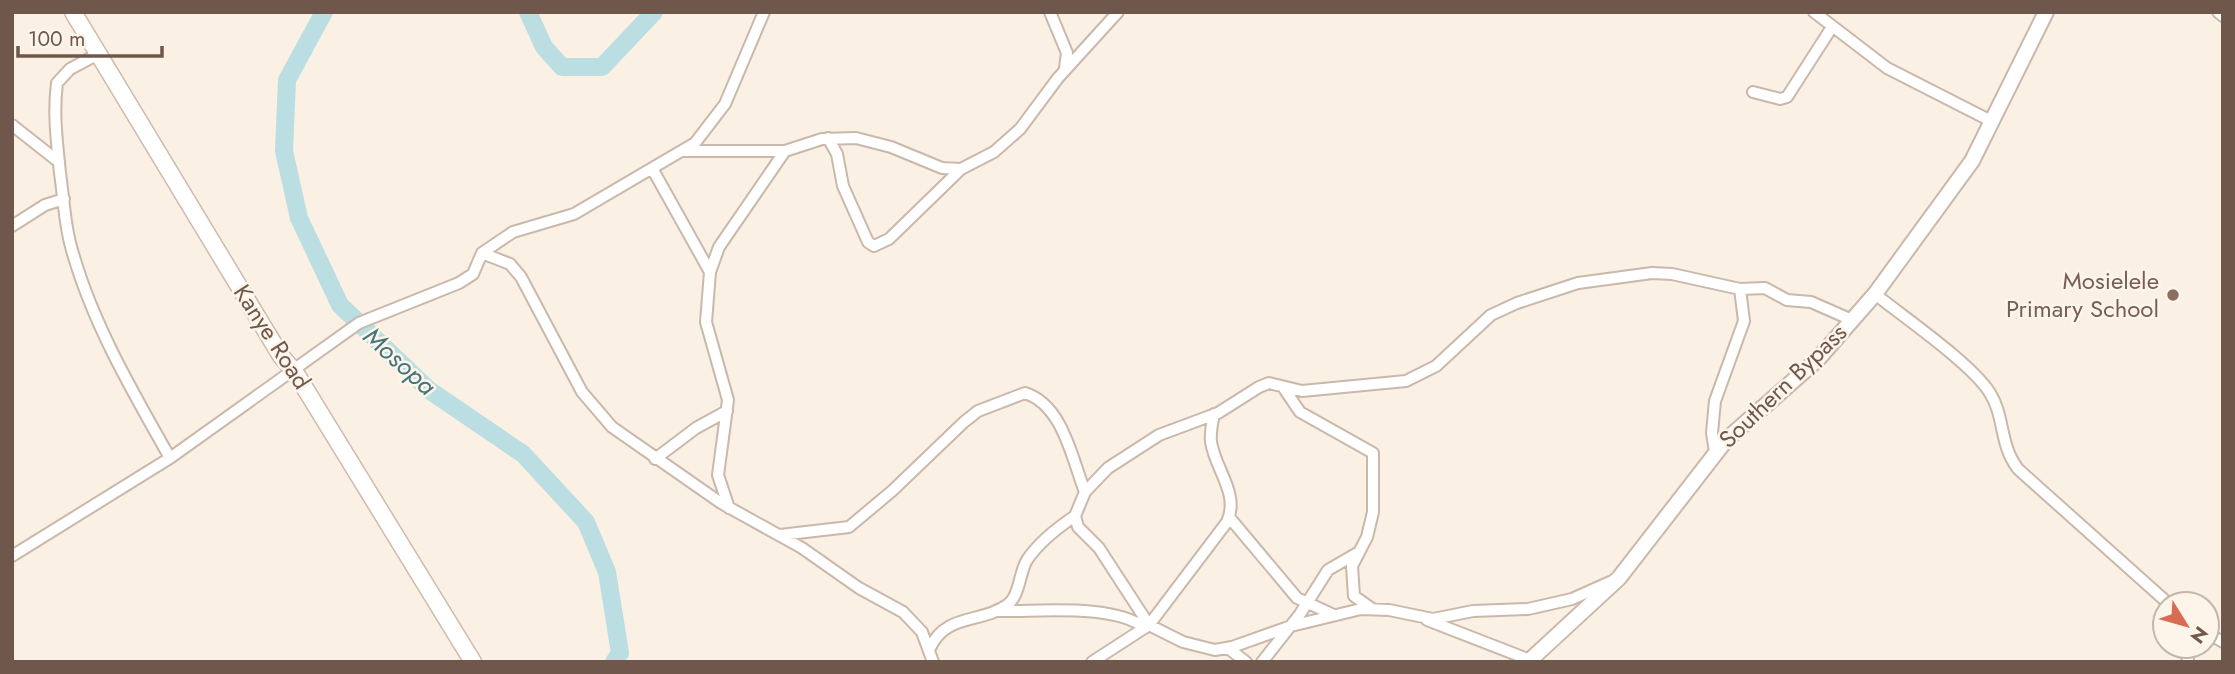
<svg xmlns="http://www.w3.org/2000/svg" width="2235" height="674" viewBox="0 0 2235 674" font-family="Jost,sans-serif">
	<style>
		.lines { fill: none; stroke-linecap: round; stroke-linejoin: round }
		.river { stroke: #badee2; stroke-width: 18 }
		.minor-casing { stroke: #cab8ab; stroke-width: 14 }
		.tertiary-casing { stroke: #cab8ab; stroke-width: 18 }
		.secondary-casing { stroke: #cfbaac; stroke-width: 19 }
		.minor { stroke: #fff; stroke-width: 10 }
		.tertiary { stroke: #fff; stroke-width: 14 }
		.secondary { stroke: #fff; stroke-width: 16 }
		.education-dot { fill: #8d6e63; stroke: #fdf5e9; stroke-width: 2.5 }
		.labels { text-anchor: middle; stroke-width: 5; stroke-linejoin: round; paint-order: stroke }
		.education-label { font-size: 24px; fill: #785e54; stroke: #fdf5e9; text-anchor: end }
		.street-label { font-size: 24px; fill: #70574c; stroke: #fdf5e9 }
		.water-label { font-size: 26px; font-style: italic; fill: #44747b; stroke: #fdf5e9 }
	</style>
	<rect width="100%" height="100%" fill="#faf0e4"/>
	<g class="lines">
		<!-- river -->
		<path class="river" d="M324 12 287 80 284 151 299 218 340 305 429 390 523 454 586 522 607 572 620 653 614 662
			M528 12 544 47 562 67H602L654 12"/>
		<!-- minor casing -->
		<g class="minor-casing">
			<path id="minor" d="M1050 12 1067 53 1065 68
				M1814 12 1887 68 1993 122
				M2218 12 2223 16
				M98 54 70 69 57 83C53 114 57 142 60 173 64 201 65 230 74 257 95 328 134 394 170 458
				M1753 92 1780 99 1787 97 1832 27
				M12 125 59 162
				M828 138 837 154 843 186 868 242 874 246 889 239 961 169
				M684 151H785L822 139 856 138 891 147 942 168 961 169 994 152 1020 129 1058 78 1118 12
				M653 170 710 272 706 322 728 400 718 475 729 508
				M12 226 45 205 64 199
				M482 253 510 264 521 277 582 392 612 427 721 503 802 548 859 588 903 612 922 632 933 662
				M710 272 719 247 785 151
				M1875 294C1905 318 1972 364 1990 393 2005 417 1999 444 2018 469L2169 604
				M1283 387 1300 412 1373 453V512L1367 537 1352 566 1354 596 1371 608
				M1715 452 1712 433 1715 401 1744 321 1740 289
				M655 459 696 428 727 411
				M1229 517 1297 598 1334 615
				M780 535 849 527 892 491 964 422 978 411 1025 393C1063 405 1072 459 1085 492
				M12 556 170 458 359 323 459 283 473 274 482 253 513 232 574 214 695 143 725 104 764 12
				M1610 582 1572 599 1528 609 1473 611 1433 619 1389 610 1361 609 1291 626 1232 647 1215 650 1183 642 1149 625 1099 548 1078 527 1075 516 1085 492 1108 468 1159 435 1218 413 1259 387 1269 383 1302 391 1406 381 1436 366 1491 315 1517 303 1578 283 1652 273 1672 274 1740 289 1765 288 1787 300 1811 302 1852 320
				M997 611C1037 612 1113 603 1145 628
				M1427 620 1530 660
				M2207 633 2223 642
				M2187 646 2188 662
				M930 648C946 613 980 624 1007 605 1020 596 1019 573 1027 560 1039 542 1057 528 1075 516
				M1228 648 1246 662
				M1092 662 1149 625 1227 522C1240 494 1215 469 1211 442 1210 433 1212 423 1214 414
				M1262 662 1300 614 1328 570 1359 552"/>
		</g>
		<!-- tertiary casing -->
		<g class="tertiary-casing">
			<path id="tertiary" d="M1528 662 1619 578 1726 440 1818 359 1875 294 1972 161 2046 12"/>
		</g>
		<!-- secondary casing -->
		<g class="secondary-casing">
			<path id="secondary" d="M73 12 281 356 295 372 473 662"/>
		</g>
		<!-- minor -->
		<use href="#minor" class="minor"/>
		<!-- tertiary -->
		<use href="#tertiary" class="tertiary"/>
		<!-- secondary -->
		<use href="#secondary" class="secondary"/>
	</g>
	<!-- markers -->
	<circle class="education-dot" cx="2173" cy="295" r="7"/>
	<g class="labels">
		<!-- education labels -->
		<g class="education-label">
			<text x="2159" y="289">Mosielele<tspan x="2159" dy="28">Primary School</tspan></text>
		</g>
		<!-- street labels -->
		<g class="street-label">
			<text transform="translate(272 337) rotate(57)" y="8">Kanye Road</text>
			<text transform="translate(1783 386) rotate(-44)" y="8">Southern Bypass</text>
		</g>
		<!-- water labels -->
		<g class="water-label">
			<text transform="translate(400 361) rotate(42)" y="9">Mosopa</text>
		</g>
	</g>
	<!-- border -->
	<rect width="2235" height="674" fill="none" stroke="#70574c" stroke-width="28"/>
	<!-- north arrow -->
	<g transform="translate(2186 625) rotate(127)"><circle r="33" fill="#fdf5e9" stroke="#c5b6aa" stroke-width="2"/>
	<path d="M0-5L12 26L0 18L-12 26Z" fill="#da6b53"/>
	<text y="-10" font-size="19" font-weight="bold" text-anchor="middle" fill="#70574c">N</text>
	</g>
	<!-- scale -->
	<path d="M18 46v10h144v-10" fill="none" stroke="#70574c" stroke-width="3.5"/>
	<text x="28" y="46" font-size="21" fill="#70574c" stroke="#fdf5e9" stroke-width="5" paint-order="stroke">100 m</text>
</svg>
